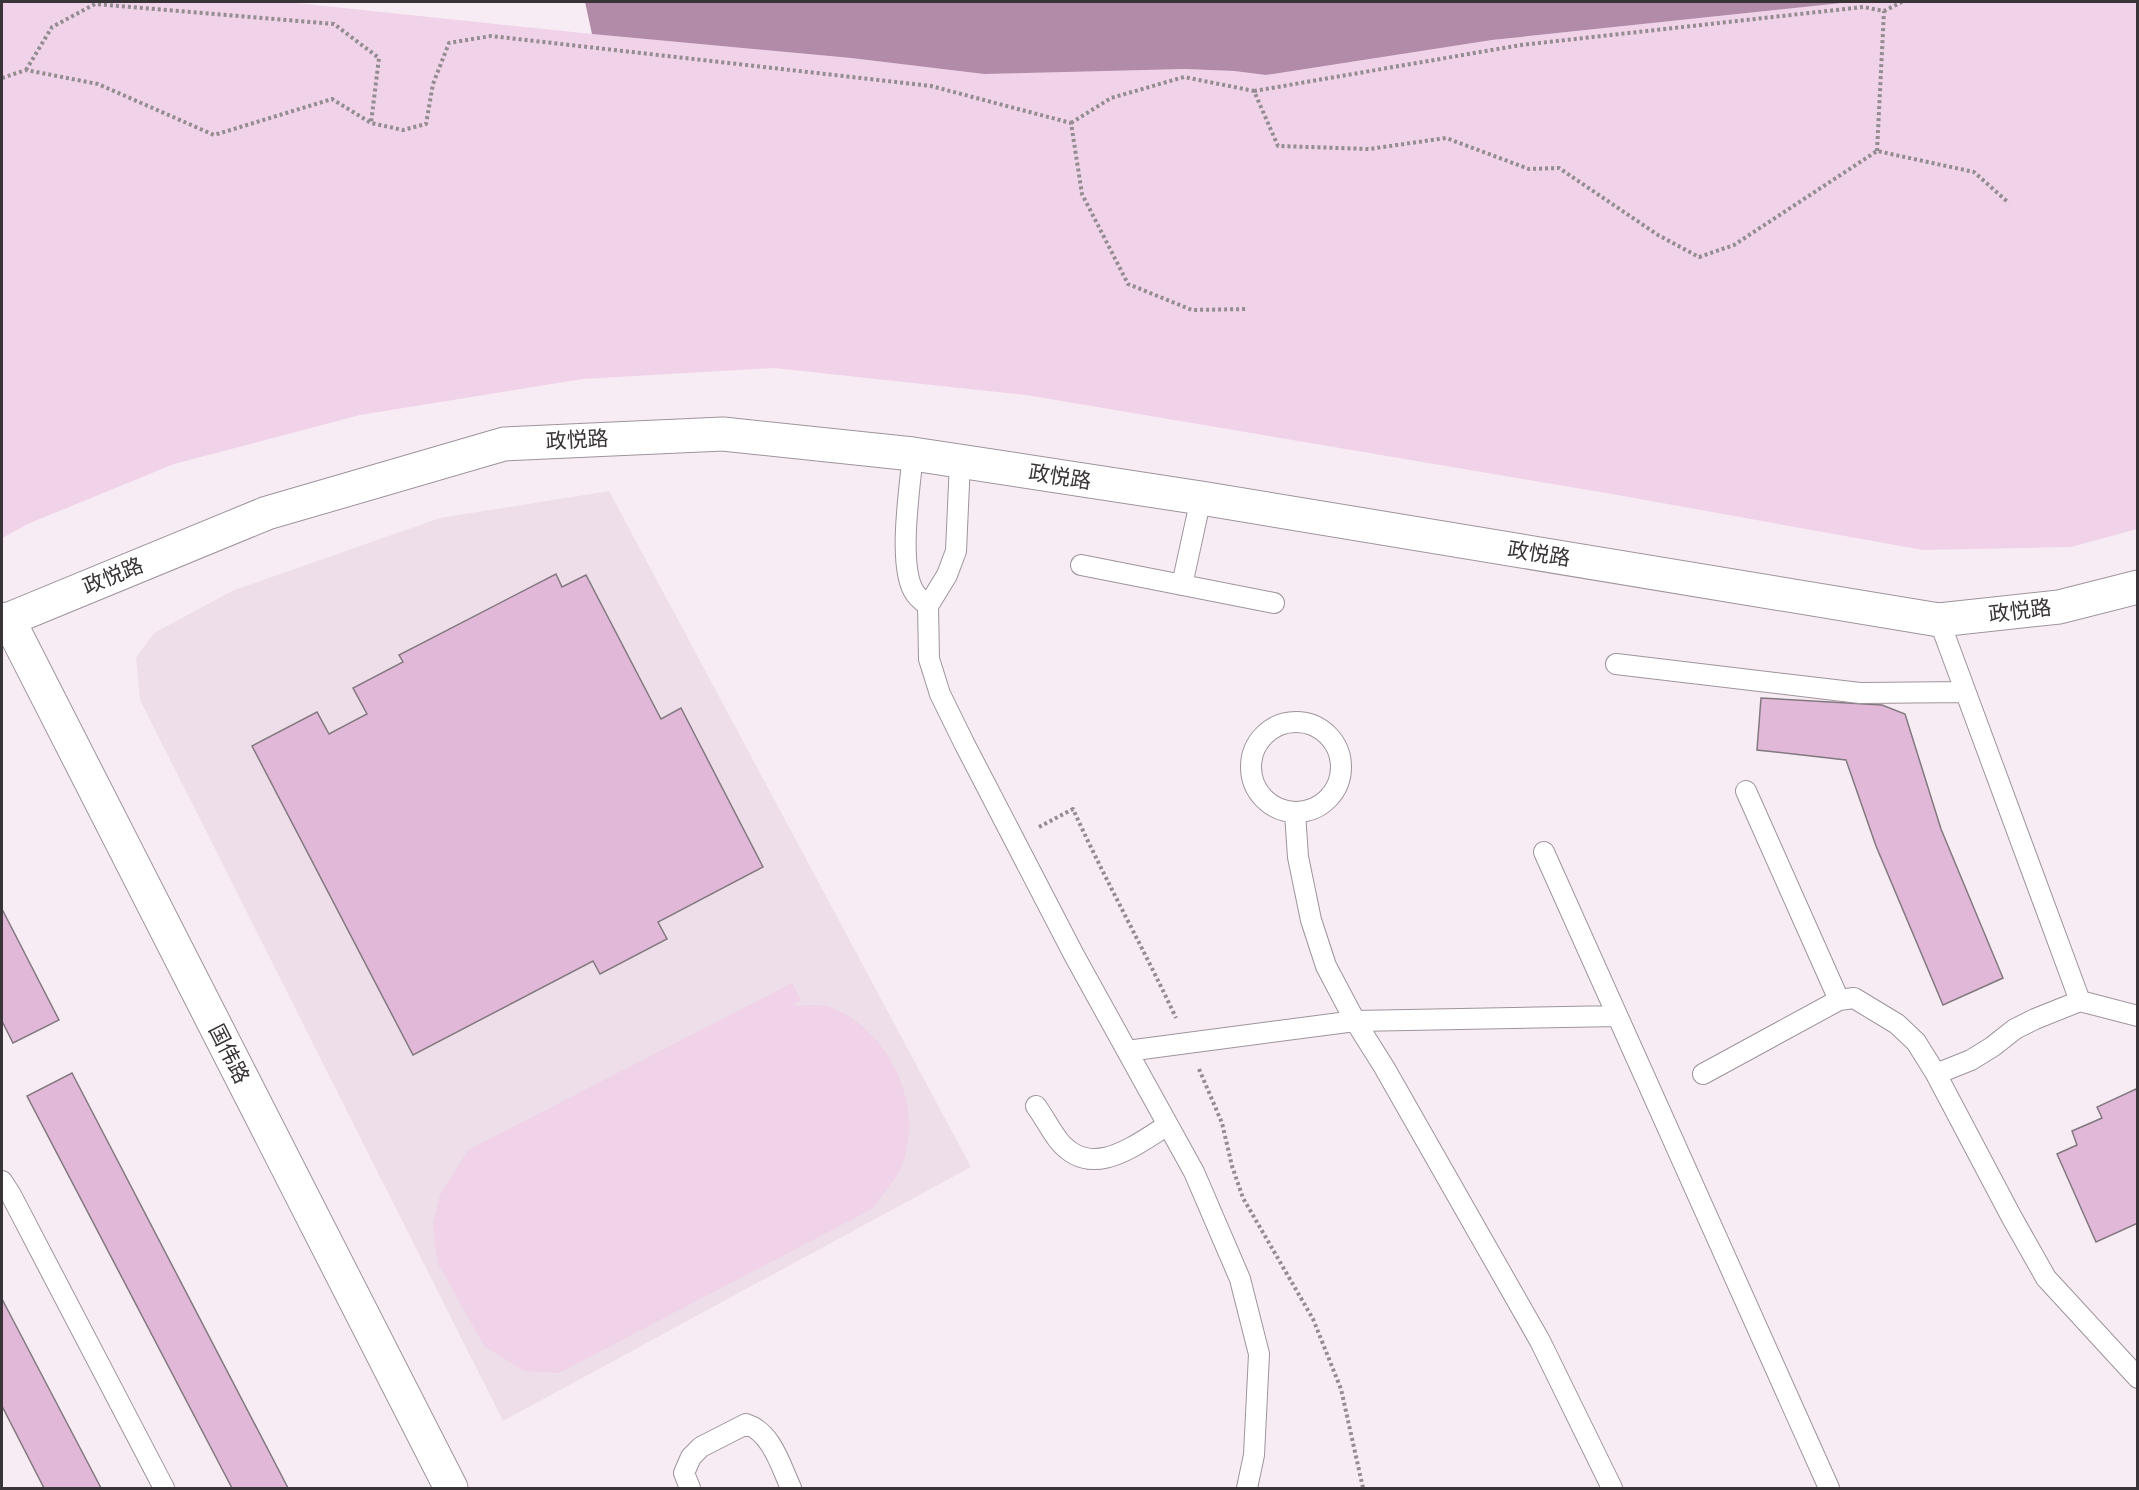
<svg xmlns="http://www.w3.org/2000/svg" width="2139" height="1490" viewBox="0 0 2139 1490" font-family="'Fira Sans','Noto Sans SC',sans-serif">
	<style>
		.built { fill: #eedee9 }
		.green { fill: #f0d3e8 }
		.water { fill: #b28ba9 }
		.building { fill: #e1b8d7; stroke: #827980; stroke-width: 1.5 }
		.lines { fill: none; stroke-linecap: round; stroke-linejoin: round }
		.lane-casing { stroke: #9e949b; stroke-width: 22 }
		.street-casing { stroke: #9e949b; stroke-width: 35 }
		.path { stroke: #938c91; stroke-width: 4; stroke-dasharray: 3 3; stroke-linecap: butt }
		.lane { stroke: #fff; stroke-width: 20 }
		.street { stroke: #fff; stroke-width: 33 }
		.labels { text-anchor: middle; stroke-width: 5; stroke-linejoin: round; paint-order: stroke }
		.street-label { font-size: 21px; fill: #383437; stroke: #fff }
	</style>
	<rect width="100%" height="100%" fill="#f7ecf4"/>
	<!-- built -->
	<path class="built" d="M609 491 971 1167 503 1421 140 700 136 658 154 633 232 591 440 518Z"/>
	<!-- green -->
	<path class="green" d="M2 2H287L592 34 851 58 984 74 1184 69 1234 71 1266 75 1492 40 1851 2H2137V529L2071 547 1923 550 1612 494 1026 395 774 368 583 379 360 415 174 464 30 523 2 538Z
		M792 983 801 1000 793 1005C805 1006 820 1003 830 1007 891 1030 928 1111 899 1172 892 1185 880 1197 872 1209L559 1373 524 1371 484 1346 437 1262 433 1224 440 1195 468 1150Z"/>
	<!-- water -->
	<path class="water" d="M585 2H1851L1492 40 1266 75 1234 71 1185 69 984 74 851 58 592 34Z"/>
	<!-- building -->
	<path class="building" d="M556 574 562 587 586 575 661 719 681 708 763 867 658 922 667 939 600 974 593 961 413 1055 252 746 317 712 329 734 367 714 353 688 403 662 399 655Z
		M1761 698 1882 705 1905 714 1941 829 2003 978 1943 1005 1876 846 1846 760 1757 750Z
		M2 909 59 1020 13 1043 2 1021Z
		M72 1073 288 1488H232L27 1096Z
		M2136 1089 2138 1093V1223L2096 1242 2057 1154 2077 1145 2072 1131 2102 1118 2097 1107Z
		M2 1299 101 1488H44L2 1406Z"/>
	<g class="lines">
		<!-- lane casing -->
		<g class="lane-casing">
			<path id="lane" d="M913 454C910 486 897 568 915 593 918 598 924 602 928 606
				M960 462 956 551 947 575 928 606 929 659 940 694 964 743 1074 955 1194 1172 1240 1279 1259 1354 1254 1455 1247 1488
				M1081 565 1274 603
				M1182 585 1201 498
				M1939 620 2080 1001
				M1616 664 1860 693 1965 692
				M1251 767a45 45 0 1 1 90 0a45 45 0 1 1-90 0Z
				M1746 791 1839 1000
				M1295 813 1298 857 1311 920 1326 966 1355 1021 1384 1067 1540 1341 1612 1488
				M1544 852 1829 1488
				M1127 1051 1355 1021 1617 1016
				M1703 1074 1839 1000 1854 998 1897 1024 1916 1042 1936 1074 2011 1216 2046 1278 2138 1378
				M1936 1074 1971 1060 1992 1047 2015 1029 2035 1019 2080 1001 2138 1016
				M1036 1106C1044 1117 1051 1131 1059 1141 1092 1181 1135 1145 1168 1125
				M2 1181 11 1195 164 1488
				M690 1488 684 1473 691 1457 701 1447 746 1424C772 1432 781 1467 791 1488"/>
		</g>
		<!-- street casing -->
		<g class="street-casing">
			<path id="street" d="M8 619 451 1488
				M2 622 267 513 504 444 723 434 913 454 1201 498 1939 620 2059 607 2138 587"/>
		</g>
		<!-- path -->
		<path class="path" d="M26 70 52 27 95 4 334 24 379 58 371 123
			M2 78 26 70 98 84 214 135 332 99 371 123 403 130 426 124 433 84 449 43 491 36 931 86 1071 123 1082 194 1128 284 1192 310 1248 309
			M1254 91 1521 45 1863 7 1884 11 1902 2
			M1071 123 1111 98 1184 77 1254 91 1278 146 1369 149 1446 138 1529 169 1559 168 1658 235 1699 257 1734 245 1877 151 1974 172 2009 203
			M1877 151 1884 11
			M1039 827 1073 809C1105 880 1143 947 1176 1018
			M1199 1069 1222 1123 1232 1166 1243 1198 1313 1319 1341 1389 1363 1488"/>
		<!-- lane -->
		<use href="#lane" class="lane"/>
		<!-- street -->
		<use href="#street" class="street"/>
	</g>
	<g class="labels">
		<!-- street labels -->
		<g class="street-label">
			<text transform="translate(577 440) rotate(-3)" y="7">政悦路</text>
			<text transform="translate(1060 477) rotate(9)" y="7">政悦路</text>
			<text transform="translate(1539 554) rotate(9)" y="7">政悦路</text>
			<text transform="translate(113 576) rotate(-22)" y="7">政悦路</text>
			<text transform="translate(2020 611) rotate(-7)" y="7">政悦路</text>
			<text transform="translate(229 1054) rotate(63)" y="7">国伟路</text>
		</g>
	</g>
	<!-- border -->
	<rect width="2139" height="1490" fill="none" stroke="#383437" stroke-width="6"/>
</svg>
